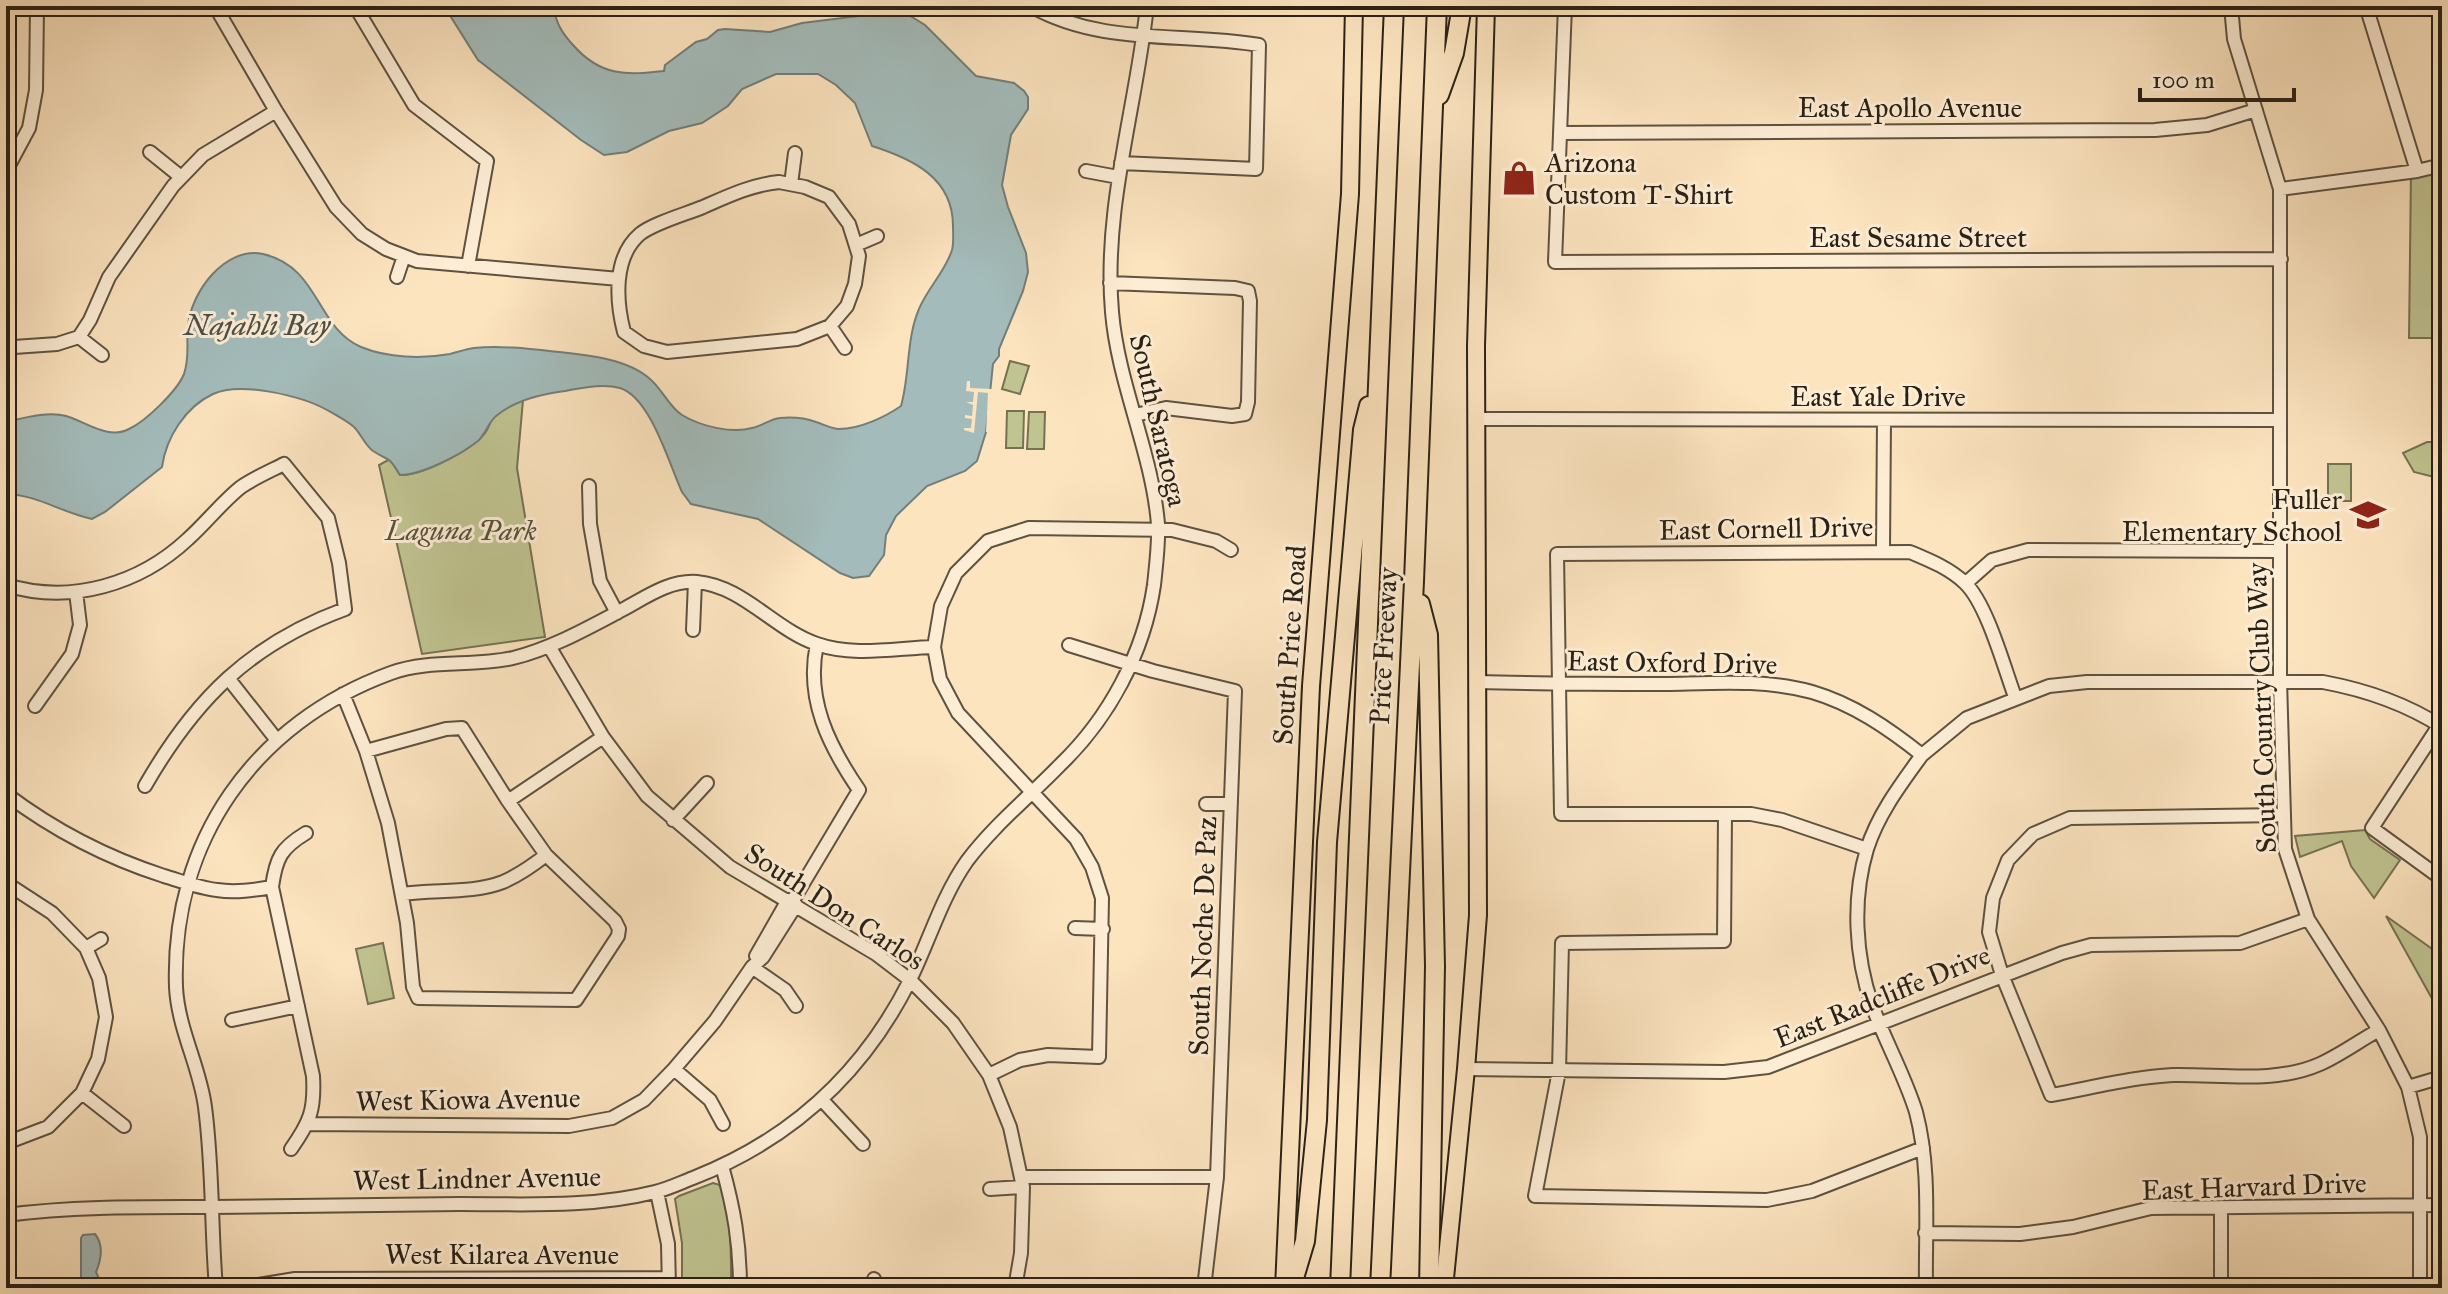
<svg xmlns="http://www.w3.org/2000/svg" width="2448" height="1294" viewBox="0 0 2448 1294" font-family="'IM FELL Great Primer',serif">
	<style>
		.green { fill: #c0c491; stroke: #757254; stroke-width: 2 }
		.water { fill: #a3bcbb; stroke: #737e79; stroke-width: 2 }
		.pier { fill: #fce4bf }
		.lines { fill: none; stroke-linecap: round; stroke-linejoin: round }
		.minor-casing { stroke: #5e5240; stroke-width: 16 }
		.major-casing { stroke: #2a2116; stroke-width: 20 }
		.highway-casing { stroke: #2a2116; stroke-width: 22 }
		.minor { stroke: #fdedd5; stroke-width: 12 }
		.major { stroke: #fce4bf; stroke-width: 16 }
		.highway { stroke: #fce4bf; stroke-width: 18 }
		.labels { text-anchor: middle; stroke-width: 6; stroke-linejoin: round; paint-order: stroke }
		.street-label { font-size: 28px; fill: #2a2116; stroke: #fdedd5 }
		.poi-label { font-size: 28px; fill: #2a2116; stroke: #fdedd5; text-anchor: start }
		.park-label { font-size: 28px; font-style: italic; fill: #57523b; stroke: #fdedd5 }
		.water-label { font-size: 30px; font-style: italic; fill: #4e5048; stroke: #fdedd5 }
	</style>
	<rect width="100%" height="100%" fill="#fce4bf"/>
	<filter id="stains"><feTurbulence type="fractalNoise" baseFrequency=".0025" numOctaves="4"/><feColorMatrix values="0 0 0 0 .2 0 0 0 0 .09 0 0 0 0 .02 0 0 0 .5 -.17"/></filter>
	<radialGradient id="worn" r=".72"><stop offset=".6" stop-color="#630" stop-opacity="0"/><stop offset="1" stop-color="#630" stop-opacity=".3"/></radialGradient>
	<!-- green -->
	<path class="green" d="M2442 165V338H2409L2411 172Z
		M1010 361 1029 366 1020 394 1002 389Z
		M523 400 517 468 545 637 422 654 379 465 390 459 400 475C423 475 470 451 485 433 488 429 489 425 491 421 498 411 513 405 523 400Z
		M1007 411H1024L1023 448H1006Z
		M1029 412H1045L1044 449H1027Z
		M2427 442H2442V479L2414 472 2403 453Z
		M2328 464H2351V501H2328Z
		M2365 830 2370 839 2400 860 2374 898 2351 866 2342 841 2300 857 2295 836Z
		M2386 916 2442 956V1004H2435Z
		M383 943 394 998 368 1004 356 949Z
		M713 1183 720 1185C732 1219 731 1253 731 1288H682V1243L675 1199 679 1196Z"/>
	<!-- water -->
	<path class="water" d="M444 6H554C555 22 562 33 573 45 601 77 627 75 664 71L665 65 696 42 707 39 718 30 725 29 770 32 802 23 891 12 907 14 925 25 976 76 1014 83 1024 91 1028 97V109L1011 135 1002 185 1008 207 1026 253 1028 272 1023 291 999 349V356L993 364 986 432 977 461 965 471 927 486 896 516 886 535 884 555 869 576 853 578 840 573 758 519 691 504 682 492C669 464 651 398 620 388 603 383 582 388 565 391 541 394 515 400 496 416 488 423 486 433 478 441 460 455 422 475 400 475 388 455 390 462 373 451 365 445 361 434 354 427 347 421 336 415 327 410 302 396 240 381 213 394 185 407 166 438 162 467L105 512 92 519C60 512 38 495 6 494V422C24 418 48 411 66 416 86 422 108 440 129 429 146 421 177 391 184 374 190 357 186 342 188 326 191 292 225 246 263 254 320 267 316 328 361 347 388 358 422 359 450 354 458 352 466 349 474 348 500 345 532 349 559 352 588 355 628 359 650 379 662 389 670 408 682 415 700 426 732 434 752 428 762 426 770 419 780 418 792 417 805 418 816 422 823 424 832 429 839 429 860 429 885 417 901 406 910 375 906 339 919 309 927 289 945 272 952 250 954 243 953 233 953 226 953 178 913 159 872 146L855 103 836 85 818 74H776L742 89 728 106 702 123 669 131 627 152 604 155 581 140 478 60Z
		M95 1234C104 1245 101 1260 96 1272L103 1288H81V1238L83 1235Z"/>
	<!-- pier -->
	<path class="pier" d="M967 381H970V388L992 389 990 432H986L988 393 978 392 974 433 964 430V428H971L972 419 965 418V415L972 416 973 405 966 402H973L974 392 966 391Z"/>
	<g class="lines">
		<!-- minor casing -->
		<g class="minor-casing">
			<path id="minor" d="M215 6 276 111 336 207 362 234 386 249 417 261 619 279
				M355 6 414 105 487 161 468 266
				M1031 6C1102 46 1182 32 1259 45L1256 169 1121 163
				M1565 6 1555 262 2281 259
				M2231 6 2234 39 2280 189V681L2285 849 2308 919 2379 1030 2408 1087 2420 1137V1288
				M2366 6 2417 171
				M1561 133 2155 130 2207 125 2256 110
				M150 152 181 177
				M6 171 29 128 36 90 37 6H125
				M1086 171 1118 177
				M779 182 805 187 829 197 849 224 859 256 855 284 847 306 830 326 797 339 667 352 644 346 624 332C616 301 613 257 640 234 654 223 686 214 703 207 728 196 751 185 779 182Z
				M791 184 795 153
				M2280 189 2417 171 2442 165
				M856 245 877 236
				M397 277 404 256
				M1110 283 1235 288 1248 291 1250 301 1248 402 1245 414 1232 416 1166 408 1135 415
				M830 326 845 348
				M79 337 102 355
				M6 345 14 347 57 344 79 337 90 320 109 277 173 186 203 155 276 111
				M1476 419 2280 420
				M589 486 590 524 600 581 617 613
				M1883 550 1884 420
				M1966 583 1992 560 2028 550 2280 551
				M6 585C71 605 140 584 188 539 206 523 222 502 241 487 254 478 270 471 284 464L328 518 339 563 345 609C250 644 195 699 145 786
				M693 630 695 582
				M1069 645 1153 671 1235 691 1217 1177 1204 1288
				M549 646 603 737 647 796 730 867 876 954 910 980 953 1023 989 1075 1010 1127 1023 1187 1021 1253 1015 1288
				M934 647 940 679 958 713 1076 839 1092 867 1102 898 1099 1057 1048 1055 1020 1060 989 1075
				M228 678 276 739
				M1478 682C1541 684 1603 684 1666 684 1715 683 1765 679 1812 692 1853 704 1888 728 1922 755L1967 718 2049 686 2087 682H2323C2366 690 2405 703 2442 727
				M343 694 366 751 388 823 407 923 413 987 418 998 576 1000 618 936 619 929 615 921 546 855 508 801 462 728 446 729 366 751
				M35 706 72 654 80 625 76 592
				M2442 721 2372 828 2442 879
				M1922 755C1901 784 1878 814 1867 849 1852 899 1855 956 1872 1005 1885 1041 1905 1076 1916 1112 1931 1169 1925 1230 1926 1288
				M6 794C55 831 105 857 164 876 181 881 199 888 217 890 235 893 254 890 272 887
				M508 801 603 737
				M1206 804H1231
				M1725 814 1724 941 1562 943 1559 1071 1535 1196 1767 1200 1812 1191 1923 1148
				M2284 815 2070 818 2033 834 2008 860 1993 898 1989 932 2002 975 2051 1095C2091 1088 2132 1077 2173 1075 2221 1074 2275 1084 2320 1064 2340 1055 2359 1041 2379 1030
				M673 820 707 783
				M1867 849 1782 820 1751 814H1561L1557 554 1910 552C1929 560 1949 568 1965 583 1987 604 2004 667 2015 697
				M6 883 52 913 86 948 99 978 106 1017 98 1059 82 1093 48 1127 6 1143
				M402 894C435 889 472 894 503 882 519 875 532 866 546 855
				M792 902 859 790C829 746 805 699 817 644
				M1075 928 1103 929
				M86 948 101 939
				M756 956 788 900
				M752 967 785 990 796 1006
				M232 1020 298 1006
				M674 1069 710 1100 723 1124
				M1466 1069 1724 1072 1768 1067 2062 953 2091 945 2240 943 2308 919
				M2408 1087 2442 1077
				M82 1093 124 1126
				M822 1100 863 1144
				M308 1124 569 1126 612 1118 644 1100 674 1069 715 1021 752 967 763 957 796 905
				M291 1149C310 1122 315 1110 313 1076L272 887C276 858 281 848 306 833
				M722 1166C734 1209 740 1243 740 1288
				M1022 1177H1217
				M990 1189 1023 1187
				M657 1192 668 1244 669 1288
				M2221 1207V1288
				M6 1215C74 1206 143 1207 212 1207 294 1206 377 1205 460 1204 525 1204 591 1208 655 1192 668 1189 680 1183 693 1178 790 1140 862 1075 909 982 929 942 941 898 967 861 994 825 1029 797 1060 765 1109 718 1144 653 1154 585 1156 566 1159 543 1158 524 1152 452 1118 384 1112 312 1103 208 1136 109 1147 6
				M1925 1233 2020 1234 2073 1227 2151 1208 2442 1205
				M216 1288C211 1228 213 1167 205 1107 200 1067 178 1029 176 987 171 841 254 723 391 673 430 659 473 667 513 658 550 649 586 629 620 611 645 598 668 580 697 582 743 586 775 630 817 644 853 657 896 648 934 647L941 606 956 573 988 541 1029 528 1172 530 1216 541 1231 550
				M240 1288 295 1279 669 1278
				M872 1288 874 1279"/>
		</g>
		<!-- major casing -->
		<g class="major-casing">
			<path id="major" d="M1284 1288 1311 686 1350 194 1354 6
				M1444 1288 1466 1069 1478 915 1476 346 1486 6"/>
		</g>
		<!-- highway casing -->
		<g class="highway-casing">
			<path id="highway" d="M1439 95 1454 53 1462 6
				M1420 604 1428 635 1435 966 1429 1288
				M1291 1288 1305 1241 1317 1120 1327 842 1363 430 1369 406
				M1340 1288 1394 6
				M1380 1288 1414 581 1437 6"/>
		</g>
		<!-- minor -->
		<use href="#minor" class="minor"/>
		<!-- major -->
		<use href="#major" class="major"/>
		<!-- highway -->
		<use href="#highway" class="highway"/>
	</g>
	<!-- icons -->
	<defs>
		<g id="shop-bare" transform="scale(2.76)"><path d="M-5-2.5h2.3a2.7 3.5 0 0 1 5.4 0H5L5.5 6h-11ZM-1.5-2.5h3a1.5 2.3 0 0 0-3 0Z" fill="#8f2418" stroke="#fdedd5" stroke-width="2.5" paint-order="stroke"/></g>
		<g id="school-bare" transform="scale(2.76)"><path d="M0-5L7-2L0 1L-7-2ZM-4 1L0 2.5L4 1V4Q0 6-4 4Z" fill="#8f2418" stroke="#fdedd5" stroke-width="2.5" paint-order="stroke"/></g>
	</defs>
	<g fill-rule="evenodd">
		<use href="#shop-bare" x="1519" y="178"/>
		<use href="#school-bare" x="2368" y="515"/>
	</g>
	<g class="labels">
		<!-- street labels -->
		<g class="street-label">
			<text x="1910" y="117">East Apollo Avenue</text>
			<text x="1918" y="247">East Sesame Street</text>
			<text x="1878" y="406">East Yale Drive</text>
			<text transform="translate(1159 420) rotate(77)" y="10">South Saratoga</text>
			<text transform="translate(1766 528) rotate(-1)" y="10">East Cornell Drive</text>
			<text transform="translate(1289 645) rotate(-86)" y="10">South Price Road</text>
			<text transform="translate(1383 646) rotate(-87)" y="10">Price Freeway</text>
			<text transform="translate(1672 662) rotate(1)" y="10">East Oxford Drive</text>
			<text transform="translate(2261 708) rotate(-92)" y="10">South Country Club Way</text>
			<text transform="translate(835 906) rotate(33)" y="10">South Don Carlos</text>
			<text transform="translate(1202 936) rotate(-88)" y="10">South Noche De Paz</text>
			<text transform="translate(1882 996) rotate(-22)" y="10">East Radcliffe Drive</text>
			<text transform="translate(468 1099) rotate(-1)" y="10">West Kiowa Avenue</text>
			<text transform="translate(477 1178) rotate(-1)" y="10">West Lindner Avenue</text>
			<text transform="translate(2254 1186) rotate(-2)" y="10">East Harvard Drive</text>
			<text x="502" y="1264">West Kilarea Avenue</text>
		</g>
		<!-- poi labels -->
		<g class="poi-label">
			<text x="1545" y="172">Arizona<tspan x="1545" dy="32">Custom T-Shirt</tspan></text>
			<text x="2342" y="509" text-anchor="end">Fuller<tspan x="2342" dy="32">Elementary School</tspan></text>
		</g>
		<!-- park labels -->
		<g class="park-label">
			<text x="461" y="540">Laguna Park</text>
		</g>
		<!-- water labels -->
		<g class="water-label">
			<text x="257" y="335">Najahli Bay</text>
		</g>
	</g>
	<!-- margin -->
	<rect width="2448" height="1294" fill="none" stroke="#fce4bf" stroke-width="32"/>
	<rect x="8" y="8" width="2432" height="1278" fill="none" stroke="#2a2116" stroke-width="4"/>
	<rect x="16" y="16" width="2416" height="1262" fill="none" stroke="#2a2116" stroke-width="2"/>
	<!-- scale -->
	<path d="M2140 88v12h154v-12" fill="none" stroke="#2a2116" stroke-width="4"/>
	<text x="2152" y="88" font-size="24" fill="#2a2116" stroke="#fdedd5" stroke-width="6" paint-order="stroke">100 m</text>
	<rect width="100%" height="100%" filter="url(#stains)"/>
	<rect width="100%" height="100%" fill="url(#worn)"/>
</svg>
